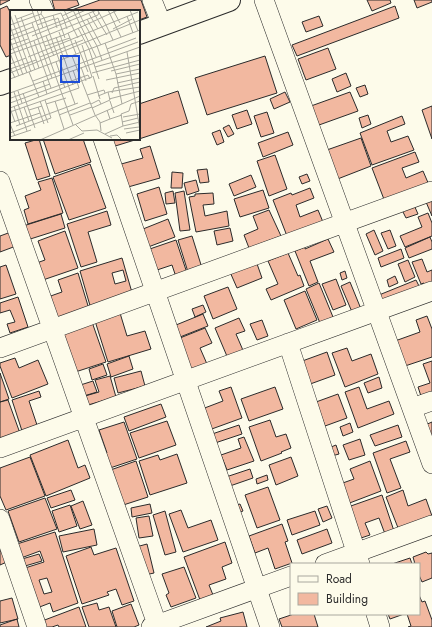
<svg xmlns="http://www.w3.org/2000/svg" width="432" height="627" viewBox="0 0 432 627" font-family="Jost,sans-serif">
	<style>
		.building { fill: #f2b8a0; stroke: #2b2b2b; fill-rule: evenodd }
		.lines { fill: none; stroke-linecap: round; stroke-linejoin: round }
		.street-casing { stroke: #2b2b2b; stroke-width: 20 }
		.secondary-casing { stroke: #2b2b2b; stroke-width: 24 }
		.street { stroke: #fdfbea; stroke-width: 19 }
		.secondary { stroke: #fdfbea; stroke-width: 22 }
		.inset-road { fill: none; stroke: #a9a89e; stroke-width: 1 }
		.view { fill: #1d4ed8; fill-opacity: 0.15; stroke: #1d4ed8; stroke-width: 2 }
		.inset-edge { fill: none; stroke: #2b2b2b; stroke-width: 2 }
	</style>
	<rect width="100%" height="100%" fill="#fdfbea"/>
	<!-- building -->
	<path class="building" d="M0 0H10L0 5Z
		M52 0H77L79 5 62 11H55Z
		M100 0H141L147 17 139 20V11H128L127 10 125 11H69Z
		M367 0H390L391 3 372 11Z
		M414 0H432V2L417 8Z
		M7 6 11 14V55L6 57 0 45V9Z
		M395 6 399 18 297 56 292 45Z
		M319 16 323 26 306 32 302 22Z
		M328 48 336 69 306 80 298 59Z
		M265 56 277 93 207 115 195 78Z
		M346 73 351 86 337 92 332 79Z
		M365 85 368 94 360 97 356 88Z
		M178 91 188 123 139 139V104Z
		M285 92 290 102 274 109 270 99Z
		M350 92 358 111 319 125 311 106Z
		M432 106V139L422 110Z
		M247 110 252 124 237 129 232 115Z
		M267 112 274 133 261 137 254 116Z
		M368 115 371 124 362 128 359 118Z
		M402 116 405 124 387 131 391 142 408 136 414 150 372 165 360 133Z
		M229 125 234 134 228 137 223 128Z
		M220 130 224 142 217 145 212 133Z
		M288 132 293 145 263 157 258 143Z
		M361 138 371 166 335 180 324 151Z
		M39 139 50 176 37 180 25 143Z
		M43 139H83L91 162 55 174Z
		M109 139H138L112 147Z
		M150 146 160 178 121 189 114 166 143 158 140 149Z
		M415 152 419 162 402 168 406 178 423 171 429 185 385 202 372 168Z
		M275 155 287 189 269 196 257 161Z
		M90 164 106 208 69 220 53 177Z
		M207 169 209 182 200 183 197 170Z
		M172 172 183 173 182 188H171Z
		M307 174 310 181 302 184 299 177Z
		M251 175 256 187 234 196 229 184Z
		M52 178 63 213 28 224 24 210 29 208 25 196 41 190 38 182Z
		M196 180 199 191 187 195 184 183Z
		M159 187 167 214 145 221 137 194Z
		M310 188 314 198 296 205 300 217 318 210 323 222 287 236 273 200 291 193 292 195Z
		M263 190 269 208 240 217 234 199Z
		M173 191 175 203 166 204 165 193Z
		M184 191 190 230 180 231 175 193Z
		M213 193 214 204 203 205 205 216 227 211 229 226 196 232 189 197 195 196V194Z
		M432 199V216L426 202Z
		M414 205 418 214 406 218 402 210Z
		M269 210 281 236 249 248 244 235 258 229 253 216Z
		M107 211 111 225 88 232 97 262 81 267 67 224Z
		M428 213 432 223V236L405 247 400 236 422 227 418 217Z
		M61 214 65 228 24 241 20 227Z
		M168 219 175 237 140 250 133 233Z
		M230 228 233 241 217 245 214 231Z
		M374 230 383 251 375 255 366 234Z
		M390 230 396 246 388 249 381 233Z
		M65 231 78 268 37 282 31 265 45 260 38 241Z
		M11 232 16 246 0 252V236Z
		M192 236 202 268 188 272 178 240Z
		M430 237 432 242V249L409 258 405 248Z
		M328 239 334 252 310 261 318 282 309 286 295 251 305 247V249Z
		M176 240 187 273 176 277 172 265 148 273 141 252Z
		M401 249 404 258 381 267 378 258Z
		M288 253 298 276 300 275 304 286 271 300 266 289 278 284 268 261Z
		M122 258 133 296 91 309 80 271ZM123 270 126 281 115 284 112 273Z
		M422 259 427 272 432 270V283L425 286 424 283 421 284 412 262Z
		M408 260 415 277 405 282 398 264Z
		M256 261 262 278 237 288 230 272Z
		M6 265 16 294 0 299V267Z
		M345 271 347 278 342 280 340 273Z
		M78 273 89 309 53 321 45 298 62 292 58 280Z
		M395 276 398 283 389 287 387 280Z
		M336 279 346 305 333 310 322 284Z
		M416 280 421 290 384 305 379 295Z
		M350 282 361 309 352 312 341 286Z
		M319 283 333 317 320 323 306 289Z
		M228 287 237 309 213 319 204 296Z
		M305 291 317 320 296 329 284 300Z
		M18 297 28 327 10 333 7 324 15 322 10 310 0 313V303Z
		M203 305 206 312 195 317 192 309Z
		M120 313 127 336 145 331 151 349 108 362 95 321Z
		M203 314 208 326 180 337 176 325Z
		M427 316 432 329V357L405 366 395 341 420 332 416 320Z
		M239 318 245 331 236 334 245 355 229 361 215 328Z
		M262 320 268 336 257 340 250 324Z
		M92 322 106 362 63 376 50 336Z
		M205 328 212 343 200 348 207 364 190 372 175 340Z
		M347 348 352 361 371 354 378 374 345 387 332 353Z
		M327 352 335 375 302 387 294 364Z
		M129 356 133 369 111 377 107 364Z
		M15 358 19 368 38 360 48 384 12 398 0 366V363Z
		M432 361V399L423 402 418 387 430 383 423 364Z
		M103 364 107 375 92 380 89 369Z
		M141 371 145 386 118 393 114 378Z
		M0 373 9 399 0 402Z
		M110 376 116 397 74 409 71 400 99 392 95 380Z
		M379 377 382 388 368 393 364 383Z
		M93 381 97 392 74 399 71 388Z
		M231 387 242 418 209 430 202 409 223 401 219 391Z
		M275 387 283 409 249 421 241 399Z
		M359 387 367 409 389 401 394 414 358 428 345 392Z
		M39 391 41 397 29 401 38 428 23 434 12 400Z
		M338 394 347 418 325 426 316 402Z
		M8 400 21 436 0 444V402Z
		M161 404 166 417 129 431 124 417Z
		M270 420 276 437 286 434 291 448 281 452 282 453 261 461 249 427Z
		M167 421 176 445 139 458 130 433Z
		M124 422 137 459 101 471 96 457 107 453 99 430Z
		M432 422V444L425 425Z
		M350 423 353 432 343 436 340 427Z
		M239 425 242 434 212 444 209 435Z
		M398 425 402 437 375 446 370 435Z
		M244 437 254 461 227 470 221 455 241 448 238 439Z
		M360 439 365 455 349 460 343 445Z
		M68 440 78 468 85 465 90 478 46 496 30 455Z
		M406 441 410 452 390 459 401 488 387 493 373 453Z
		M336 445 339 454 328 457 326 449Z
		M177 454 187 483 150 495 139 461 158 455 160 460Z
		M30 457 45 496 6 510 0 496V468Z
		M291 457 298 476 276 485 269 465Z
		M136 461 148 497 114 508 102 473Z
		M370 461 381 491 347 504 340 484 354 479 350 469Z
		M250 469 253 478 227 487 223 478Z
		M267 475 268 480 257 484 256 479Z
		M268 487 280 520 257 528 245 495Z
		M71 490 75 500 51 508 47 498Z
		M403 490 408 506 426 499 432 516 400 533 386 497Z
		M382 495 394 531 385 534 379 518 365 523 370 535 358 539 348 507Z
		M45 498 57 529 19 542 8 511Z
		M83 501 92 525 80 529 71 506Z
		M150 504 152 513 132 517 131 508Z
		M240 504 243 511 236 514 233 506Z
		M70 505 77 526 59 532 52 511Z
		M327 506 332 518 323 522 318 509Z
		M181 510 188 528 211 520 218 540 183 552 169 514Z
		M165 511 176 552 165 555 153 515Z
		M315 511 320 525 292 535 287 520Z
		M149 516 153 536 139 538 136 518Z
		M282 524 288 541 285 542 292 563 275 569 268 548 255 553 249 536Z
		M94 529 97 545 63 552 59 536Z
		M327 529 332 543 302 554 297 540Z
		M55 532 78 603 53 612 50 603 37 608 25 568 44 562 40 551 21 558 17 544ZM47 578 52 592 44 594 39 580Z
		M225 542 232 563 222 567 226 579 209 585 213 595 200 600 184 557Z
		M147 544 154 573 132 578 136 547Z
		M91 547 94 555 116 548 134 601 122 605 116 589 107 592 109 595 82 604 66 556Z
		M3 550 9 561 0 565V551Z
		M426 552 428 554 432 553V578L422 582 419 575V564H415L413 557Z
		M39 554 42 561 25 566 22 559Z
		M410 558 412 564H392Z
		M184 567 196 598 171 607 166 595 169 593 162 574Z
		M419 595 422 602 425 601 432 620V627H408L411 626 407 614H419Z
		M12 598 18 619 0 623V601Z
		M97 603 99 610 109 607 116 627H89L82 607Z
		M131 604 139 625 134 627H117L112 611Z
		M79 607 86 627H59L58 625 52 627H45L42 621Z
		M243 612 247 627H206L221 621 220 618Z
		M294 614H314L318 627H282L279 619Z
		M388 614H404L390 619Z
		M17 619 19 627H0V625Z"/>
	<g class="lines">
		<!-- street casing -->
		<g class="street-casing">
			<path id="street" d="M39 0 44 11
				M152 0 162 25
				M264 0 432 464
				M103 139 270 627
				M0 181 158 627
				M288 343 360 564
				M0 348 432 191
				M412 408 432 401
				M0 448 432 291
				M0 519 37 627
				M325 564 432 525
				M376 614 380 627
				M151 627 291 576"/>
		</g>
		<!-- secondary casing -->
		<g class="secondary-casing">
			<path id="secondary" d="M139 33 229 0
				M0 84 11 80"/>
		</g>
		<!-- street -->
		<use href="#street" class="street"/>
		<!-- secondary -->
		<use href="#secondary" class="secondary"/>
	</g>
	<!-- overview -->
	<g transform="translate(10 10)">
		<rect width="130" height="130" fill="#fdfbea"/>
		<path class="inset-road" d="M22 0 63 115M27 0 33 18M54 0 68 28M63 0 86 47M82 0 92 17 96 15 103 30M98 0 111 27M103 0 110 13M120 0 128 21M88 1 96 15 128 2M0 4 21 62M31 4 34 8 51 3 54 10 69 3 68 0M79 4 88 19M5 5 25 60M43 5 47 18M52 6 65 0M117 6 123 23M11 7 29 58M7 9 23 3M77 9 91 35M44 10 48 8 55 28M22 13 42 68M0 15 31 4 32 0M27 15 44 9M0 16 17 63M68 18 79 39 89 69M103 19 122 9M0 21 34 8 65 94M49 22 58 47M58 23 66 44M0 26 23 17M22 26 87 0M36 26 44 46M46 27 54 49M0 30 54 10 57 19M0 30 13 65M65 30 78 62M24 31 41 78M95 33 106 64 112 94M0 35 18 29M35 36 60 28M87 36 73 11 88 5 89 2M87 36 92 50M97 39 126 28M0 40 73 11 69 3 76 0M117 42 130 120M0 43 9 66M0 44 54 25 108 0M62 46 85 105 90 112 91 121M18 47 92 17 97 25M30 47 73 30M54 48 63 75M46 52 55 78M0 54 16 48M0 57 5 68M71 57 76 71M85 57 130 45M0 59 26 50M101 61 130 54M19 62 29 87M0 63 130 10M82 63 130 50M106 64 130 59M83 66 90 89M0 69 130 20M96 70 130 63M23 71 128 32M33 71 37 84M107 73 130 68M8 81 12 93M4 82 17 121M98 82 130 77M0 83 130 37M13 83 25 118M102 83 104 78 130 72M77 85 94 80 95 83M1 88 40 74M99 89 130 81M30 91 38 113M45 91 54 119M100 91 104 103M0 93 78 65 80 69M36 94 56 88M81 94 89 90 91 94M4 96 10 115M14 97 19 111M28 97 34 114M0 98 82 67 72 35M0 98 5 112M82 98 100 90 98 82 88 86M19 100 32 96M0 102 69 78 63 60M49 105 80 93M60 105 82 97M113 107 130 104M100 109 112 105M112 112 128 108M0 113 30 103M90 113 100 109 97 100M0 114 5 126M65 114 72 121 87 120 102 128M6 116 68 93M113 116 111 104 119 101 121 94 130 91M114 119 129 117M0 123 41 108 35 90M116 123 130 120M95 124 113 116 130 112M100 126 107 125 112 130M0 127 21 120M30 130 130 86M58 130 74 123"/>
		<path class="view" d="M51 46H69V72H51Z"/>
		<rect width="130" height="130" class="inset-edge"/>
	</g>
	<!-- legend -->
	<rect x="290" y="563" width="130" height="52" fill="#fdfbea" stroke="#a9a89e"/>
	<rect x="298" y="576" width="20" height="6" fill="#fdfbea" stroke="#a9a89e"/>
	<text x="326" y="583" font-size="12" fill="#2b2b2b">Road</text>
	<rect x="298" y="593" width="20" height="12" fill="#f2b8a0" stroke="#a9a89e"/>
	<text x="326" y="603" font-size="12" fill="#2b2b2b">Building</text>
</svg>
